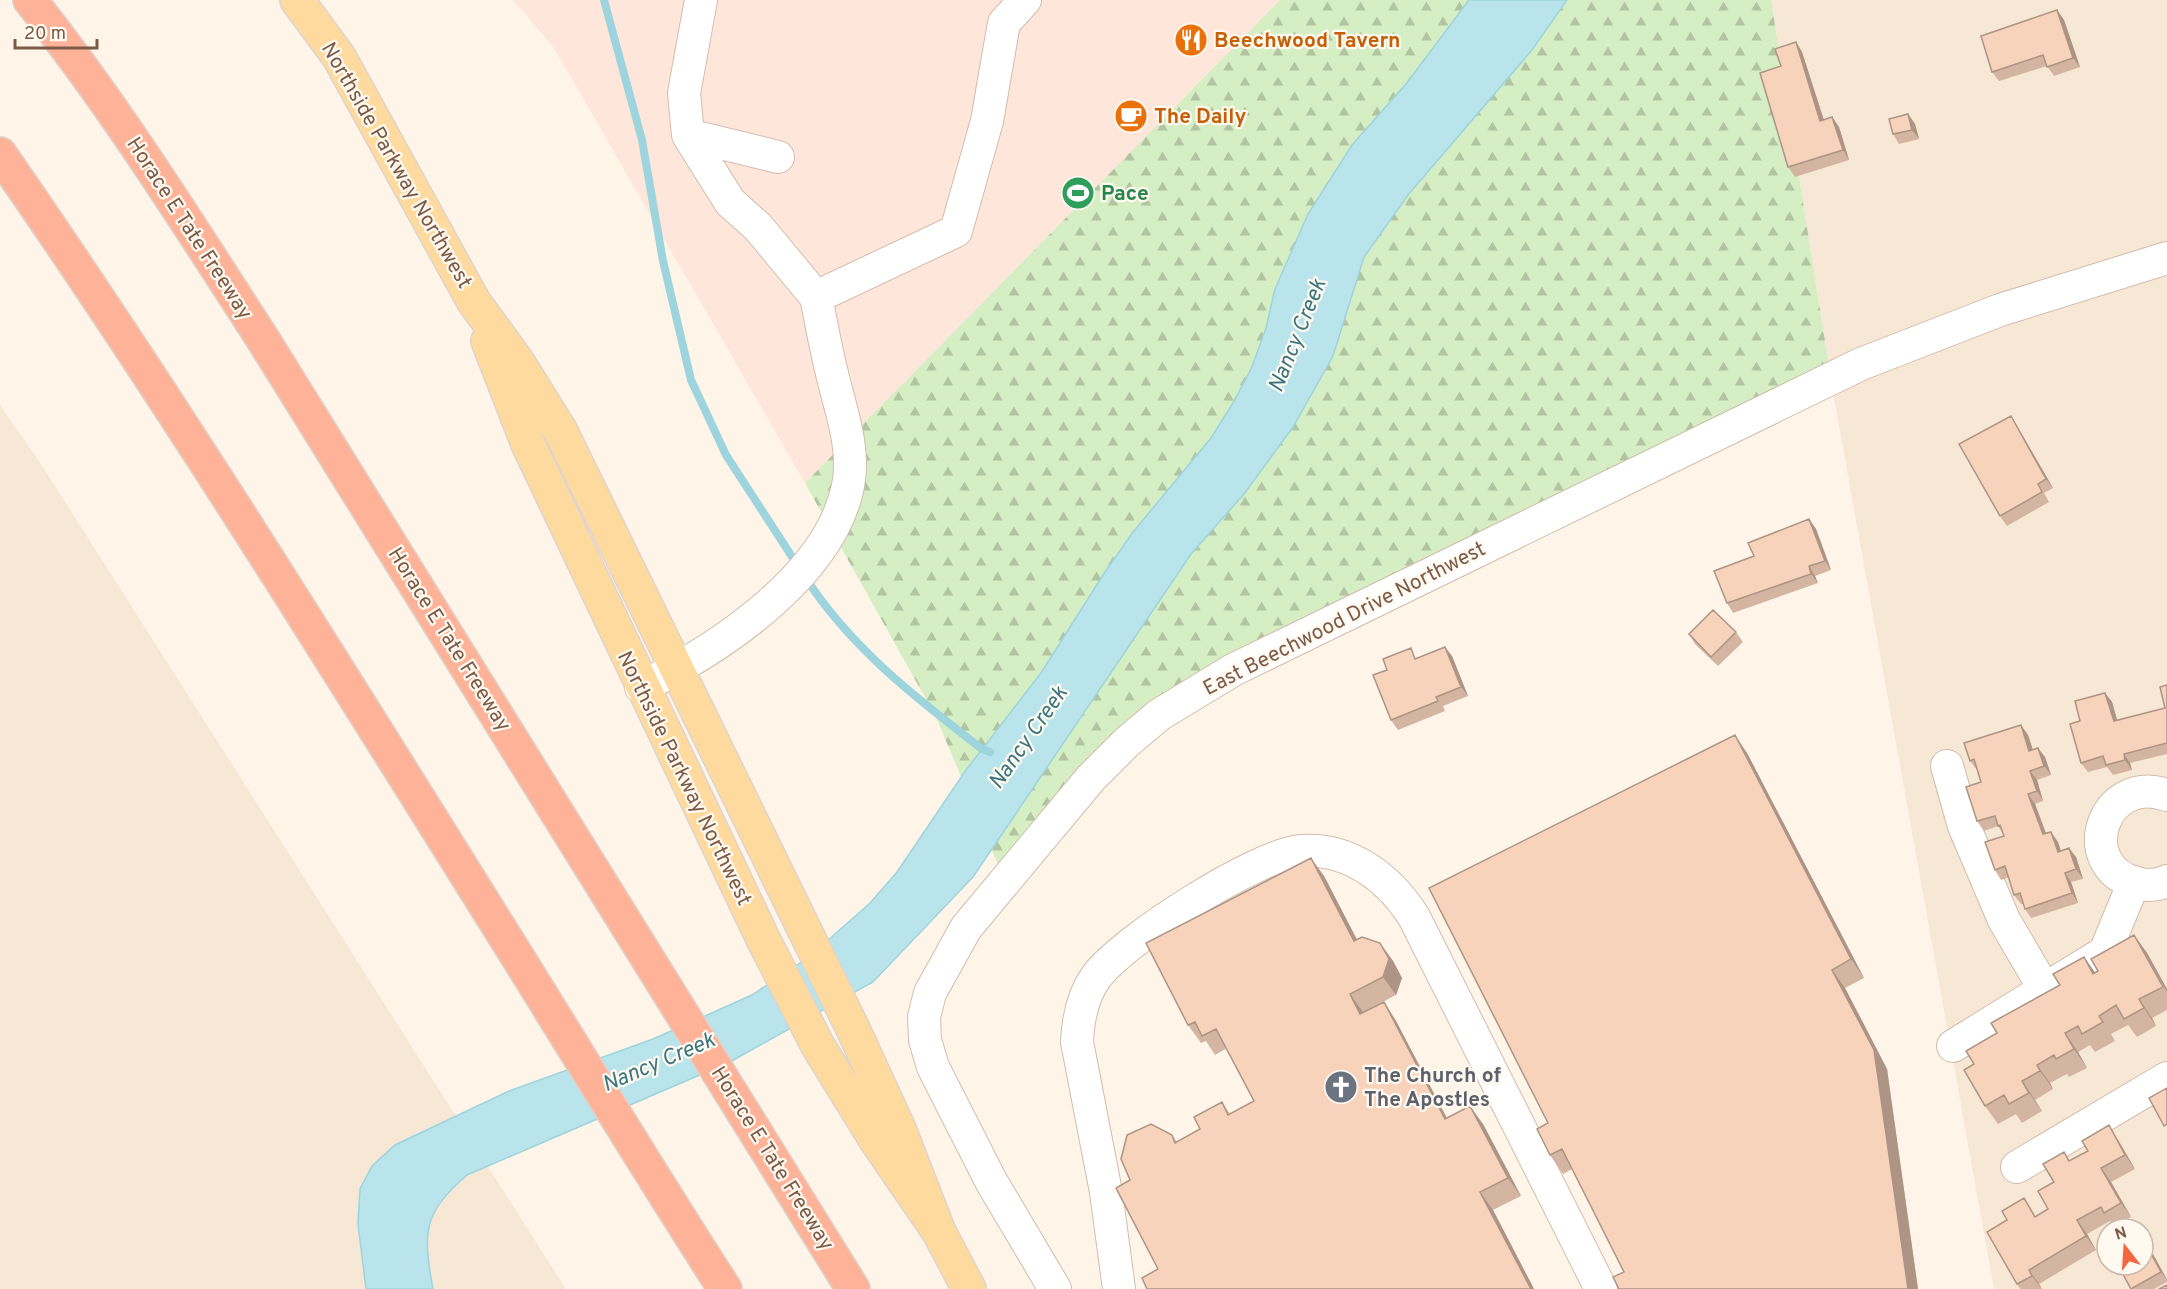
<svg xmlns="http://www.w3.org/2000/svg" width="2167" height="1289" viewBox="0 0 2167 1289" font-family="Overpass,sans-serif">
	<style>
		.residential { fill: #f7e7d5; fill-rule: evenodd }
		.commercial { fill: #ffe6db }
		.forest { fill: url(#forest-firs) }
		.water { fill: #b9e4eb; stroke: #9ed4de; stroke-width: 1.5 }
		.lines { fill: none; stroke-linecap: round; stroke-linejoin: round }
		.stream { stroke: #9ed4de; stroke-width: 8 }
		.minor-casing { stroke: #d3bcab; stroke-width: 34 }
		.major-casing { stroke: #ddd4cf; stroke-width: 36 }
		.highway-casing { stroke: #ddd4cf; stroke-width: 36 }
		.minor { stroke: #fff; stroke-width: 32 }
		.major { stroke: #ffda9e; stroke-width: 33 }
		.highway { stroke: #feb399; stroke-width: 33 }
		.wall { fill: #d4b5a2 }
		.shaded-wall { fill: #ad9484 }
		.building { fill: #f7d3bc; stroke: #ad9484; stroke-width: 1.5 }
		.labels { text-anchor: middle; stroke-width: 4.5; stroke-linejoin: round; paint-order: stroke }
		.food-label { font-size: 21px; font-weight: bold; fill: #c56008; stroke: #fff9f0; text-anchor: start }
		.street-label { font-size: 21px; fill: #7c5a48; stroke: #fff9f0 }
		.leisure-label { font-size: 21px; font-weight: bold; fill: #27864d; stroke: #fff9f0; text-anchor: start }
		.worship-label { font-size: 21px; font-weight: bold; fill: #5b616d; stroke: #fff9f0; text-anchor: start }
		.water-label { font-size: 22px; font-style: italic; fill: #3a7682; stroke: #fff9f0 }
	</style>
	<defs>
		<pattern id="forest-firs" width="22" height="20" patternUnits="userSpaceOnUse" patternTransform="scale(1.5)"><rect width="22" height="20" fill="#d5eec4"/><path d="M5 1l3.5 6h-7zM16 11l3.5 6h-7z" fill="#b2c4a1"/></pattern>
	</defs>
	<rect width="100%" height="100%" fill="#fef5e8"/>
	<!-- residential -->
	<path class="residential" d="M1771 0H2167V1289H1994L1833 392ZM2107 1229H2143V1265H2107Z
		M0 405 41 464 566 1289H0Z"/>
	<!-- commercial -->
	<path class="commercial" d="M513 0H1280L805 483 554 48Z"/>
	<!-- forest -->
	<path class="forest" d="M1280 0H1771L1833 392 1277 663 1112 759 1002 874 936 717 805 483Z"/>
	<!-- water -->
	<path class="water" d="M1469 0H1567L1532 50 1408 195 1364 257 1333 356 1293 427 1244 494 1191 554 973 877 873 982 730 1062 467 1175C422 1214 423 1233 433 1289H366L358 1224 360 1189 372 1166 395 1145 509 1091 653 1039 752 995 809 957 870 903 897 872 966 770 1041 673 1103 575 1133 532 1211 438 1233 403 1252 367 1266 328 1275 289 1308 214 1352 145 1406 84Z"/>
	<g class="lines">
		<!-- stream -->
		<path class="stream" d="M604 0 642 140 663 261 691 380 726 455 798 566
			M805 577C851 648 916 698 982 749L990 752"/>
		<!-- minor casing -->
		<g class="minor-casing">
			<path id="minor" d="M701 0 684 93 688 135 730 202 758 227 816 297
				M688 135 778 157
				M641 687C718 650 830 576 848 486 856 447 839 406 831 369 825 345 821 321 816 297L956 231 987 121 1004 23 1025 0
				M1947 766 1964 826 2004 920 2045 990
				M2167 795C2103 773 2073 864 2135 883 2146 886 2157 886 2167 881
				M1953 1046 2105 952 2134 882
				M2017 1167 2167 1078
				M1055 1289 991 1181 933 1067 925 1040 924 1017 930 993 966 928 1091 778 1127 742 1159 715 1233 670 1861 364 2000 310 2167 258
				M1119 1289 1106 1192 1077 1042C1078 1020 1083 995 1096 977 1123 940 1256 855 1301 851 1350 847 1390 879 1414 917L1601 1289"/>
		</g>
		<!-- major casing -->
		<g class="major-casing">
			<path id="major" d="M297 0 339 57 474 302 517 361 560 430 853 1029 899 1129 939 1232
				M488 341 528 444 764 941 818 1046 876 1140 939 1232 969 1289"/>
		</g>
		<!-- highway casing -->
		<g class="highway-casing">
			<path id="highway" d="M30 0C116 108 189 225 264 341L853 1289
				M0 154C172 402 332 660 492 916 570 1040 645 1166 725 1289"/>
		</g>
		<!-- minor -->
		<use href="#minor" class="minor"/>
		<!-- major -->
		<use href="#major" class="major"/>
		<!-- highway -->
		<use href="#highway" class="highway"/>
	</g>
	<!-- wall -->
	<path class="wall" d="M2057 10 2064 20 2080 67 2054 76 2047 66 1999 81 1992 72Z
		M1796 42 1802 52 1824 120 1832 117 1839 127 1849 160 1795 177 1788 167 1781 66Z
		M1908 114 1915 124 1919 139 1899 144 1893 134Z
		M2011 416 2017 426 2053 488 2044 493 2049 502 2007 526 2000 516Z
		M1809 519 1816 529 1831 570 1815 576 1818 583 1733 613 1727 603 1754 556Z
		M1736 632 1743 642 1718 666 1695 644 1689 634Z
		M1452 656 1468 696 1443 706 1445 711 1398 730 1391 720 1418 658Z
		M2167 685V754L2130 763 2132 770 2113 775 2107 767 2088 772 2081 763 2080 721 2105 693 2112 702 2117 720 2165 708Z
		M2028 735 2033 750 2045 757 2051 775 2037 780 2043 801 2035 804 2046 834 2058 842 2061 851 2076 857 2083 879 2071 882 2078 903 2031 918 2025 909 2023 904H2021L2014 895 2009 877 2001 880 1995 870 2004 836 2002 832 1998 826 1984 831 1977 821 1981 782 1977 770 1970 761Z
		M1747 753 1864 978 1845 988 1887 1069 1918 1289H1619L1624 1272 1572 1169 1563 1174 1550 1155Z
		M1324 876 1357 940 1380 943 1393 961 1402 978 1396 995 1363 1012 1384 1002 1396 1021 1447 1118 1483 1124 1521 1196 1493 1210 1534 1289H1147L1158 1269 1130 1180 1172 1135 1177 1142 1200 1129 1222 1102 1230 1114 1254 1101 1227 1048 1215 1055 1206 1041 1201 1043 1188 1025Z
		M2134 935 2147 953 2167 989V1010L2152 1018 2156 1026 2137 1037 2128 1025 2111 1034 2115 1041 2095 1052 2090 1045 2078 1052 2087 1068 2069 1077 2067 1074 2050 1083 2053 1089 2035 1100 2042 1111 2022 1123 2016 1114 1998 1124 1985 1106 1974 1064 1997 1033 2060 985 2084 957 2095 973 2098 971Z
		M2118 1140 2135 1169 2111 1182 2131 1217 2114 1227 2110 1221 2087 1234 2096 1250 2039 1284 2042 1289H2020L2017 1284 2048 1209 2054 1182 2064 1152 2070 1161Z
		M2143 1236 2167 1279V1282L2154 1289H2132L2143 1265Z"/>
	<!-- shaded-wall -->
	<path class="shaded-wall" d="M2057 10 2064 20 2080 67 2073 58Z
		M1796 42 1802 52 1827 130 1820 121Z
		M1908 114 1915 124 1919 139 1912 130Z
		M1832 117 1839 127 1849 160 1843 150Z
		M2011 416 2017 426 2053 488 2046 479Z
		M1809 519 1816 529 1831 570 1825 561Z
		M1809 566 1815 576 1818 583 1811 574Z
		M1445 647 1452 656 1468 696 1461 687Z
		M2105 693 2112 702 2120 730 2114 721Z
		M2021 725 2028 735 2036 760 2029 751Z
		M1735 735 1747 753 1864 978 1851 959Z
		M2038 748 2045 757 2051 775 2044 766Z
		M2124 754 2130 763 2132 770 2125 760Z
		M2030 771 2037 780 2043 801 2037 791Z
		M2028 794 2035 804 2050 844 2043 834Z
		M2051 832 2058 842 2064 861 2058 852Z
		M2069 848 2076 857 2083 879 2076 869Z
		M1311 858 1324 876 1367 959 1354 941Z
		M2065 873 2071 882 2078 903 2072 893Z
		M2134 935 2147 953 2167 989V992Z
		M1380 943 1393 961 1402 978 1396 995 1383 977Z
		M2084 957 2097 975 2093 974Z
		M1832 970 1845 988 1887 1069 1918 1289H1908Z
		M1350 994 1363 1012 1360 1014Z
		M2139 999 2152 1018 2156 1026 2144 1008Z
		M1384 1002 1396 1021 1457 1138 1445 1119Z
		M2065 1033 2078 1052 2087 1068 2074 1049Z
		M2037 1065 2050 1083 2053 1089 2040 1071Z
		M2022 1081 2035 1100 2042 1111 2029 1093Z
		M1470 1106 1483 1124 1521 1196 1508 1178Z
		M2109 1125 2118 1140 2135 1169 2125 1155Z
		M2101 1168 2111 1182 2131 1217 2121 1203Z
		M1480 1192 1493 1210 1534 1289H1531Z
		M2077 1220 2087 1234 2096 1250 2086 1236Z
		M2143 1236 2167 1280 2161 1272 2143 1239Z
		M2029 1270 2039 1284 2042 1289 2032 1276Z"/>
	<!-- building -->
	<path class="building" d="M2057 10 2073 58 2047 67 2043 55 1992 72 1981 36Z
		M1796 42 1820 121 1832 117 1843 150 1788 167 1760 73 1781 66 1775 49Z
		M1908 114 1912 130 1893 134 1889 119Z
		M2011 416 2046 479 2038 484 2042 492 2000 516 1959 444Z
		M1809 519 1825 561 1809 566 1811 574 1727 603 1714 571 1754 556 1748 543Z
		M1713 610 1736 632 1711 657 1689 634Z
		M1445 647 1461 687 1436 697 1438 701 1391 720 1373 675 1387 670 1383 659 1411 648 1415 659Z
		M2167 685V743L2124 754 2125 760 2106 765 2103 756 2081 763 2070 724 2080 721 2075 701 2105 693 2114 721 2165 708 2160 687Z
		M2021 725 2029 751 2038 748 2044 766 2030 771 2037 791 2028 794 2043 834 2051 832 2058 852 2069 848 2076 869 2065 873 2072 893 2025 909 2020 893 2014 895 2005 866 1995 870 1985 842 2004 836 2000 825 1998 826 1995 816 1977 821 1966 787 1981 782 1974 759 1970 761 1964 743Z
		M1735 735 1851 959 1832 970 1874 1050 1908 1289H1619L1613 1277 1624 1272 1562 1149 1550 1155 1537 1129 1548 1123 1429 888Z
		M1311 858 1354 941 1362 937 1380 943 1389 959 1383 977 1350 994 1360 1014 1384 1002 1445 1119 1470 1106 1508 1178 1480 1192 1531 1289H1147L1142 1278 1158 1269 1116 1188 1130 1180 1121 1159 1127 1135 1151 1124 1172 1135 1175 1143 1200 1129 1194 1117 1222 1102 1228 1115 1254 1101 1216 1029 1202 1036 1195 1022 1188 1025 1146 943Z
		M2134 935 2163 987 2139 999 2144 1008 2124 1019 2116 1005 2099 1016 2103 1022 2082 1034 2078 1026 2065 1033 2074 1049 2056 1059 2054 1055 2037 1065 2040 1071 2022 1081 2029 1093 2009 1104 2004 1095 1985 1106 1964 1070 1974 1064 1966 1051 1997 1033 1991 1023 2060 985 2053 974 2084 957 2093 974 2098 971 2091 959Z
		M2167 1088V1124L2164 1126 2149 1098Z
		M2109 1125 2125 1155 2101 1168 2121 1203 2104 1213 2101 1207 2077 1220 2086 1236 2029 1270 2032 1276 2017 1284 1987 1232 2007 1220 2002 1211 2024 1198 2035 1217 2048 1209 2038 1191 2054 1182 2043 1164 2064 1152 2069 1161 2088 1151 2082 1141Z
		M2132 1220 2137 1229H2116Z
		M2107 1234V1245L2102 1236Z
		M2143 1239 2161 1272 2131 1289 2118 1265H2143Z
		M2167 1285V1289H2159Z"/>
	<!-- icons -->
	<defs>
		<g id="restaurant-disc" transform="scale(1.725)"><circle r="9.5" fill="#e8710a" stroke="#fff9f0"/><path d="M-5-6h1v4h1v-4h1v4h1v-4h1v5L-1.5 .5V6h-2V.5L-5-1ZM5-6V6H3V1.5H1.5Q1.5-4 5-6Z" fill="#fff"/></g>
		<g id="cafe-disc" transform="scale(1.725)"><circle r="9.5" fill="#e8710a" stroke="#fff9f0"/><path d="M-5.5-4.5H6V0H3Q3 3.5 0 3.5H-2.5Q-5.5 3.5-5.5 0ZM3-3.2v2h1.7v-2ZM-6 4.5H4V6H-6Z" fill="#fff"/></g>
		<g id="stadium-disc" transform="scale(1.725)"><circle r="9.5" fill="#2e9e5b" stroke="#fff9f0"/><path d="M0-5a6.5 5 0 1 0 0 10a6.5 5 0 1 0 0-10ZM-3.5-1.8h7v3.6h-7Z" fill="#fff"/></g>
		<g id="church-disc" transform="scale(1.725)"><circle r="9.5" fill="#6b7280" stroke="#fff9f0"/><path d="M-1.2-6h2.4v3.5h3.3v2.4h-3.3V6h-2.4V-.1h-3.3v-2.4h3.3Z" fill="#fff"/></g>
	</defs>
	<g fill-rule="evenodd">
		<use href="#restaurant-disc" x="1191" y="40"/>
		<use href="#cafe-disc" x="1131" y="116"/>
		<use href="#stadium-disc" x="1078" y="193"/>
		<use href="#church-disc" x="1341" y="1087"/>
	</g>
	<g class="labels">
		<!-- food labels -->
		<g class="food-label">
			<text x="1214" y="47">Beechwood Tavern</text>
			<text x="1154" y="123">The Daily</text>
		</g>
		<!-- street labels -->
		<g class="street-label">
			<text transform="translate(397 165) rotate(60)" y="7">Northside Parkway Northwest</text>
			<text transform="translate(190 228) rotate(57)" y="7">Horace E Tate Freeway</text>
			<text transform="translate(1344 618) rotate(-27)" y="7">East Beechwood Drive Northwest</text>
			<text transform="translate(450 639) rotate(58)" y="7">Horace E Tate Freeway</text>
			<text transform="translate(685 778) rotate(64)" y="7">Northside Parkway Northwest</text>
			<text transform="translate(773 1158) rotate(58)" y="7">Horace E Tate Freeway</text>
		</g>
		<!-- leisure labels -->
		<g class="leisure-label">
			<text x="1101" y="200">Pace</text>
		</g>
		<!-- worship labels -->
		<g class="worship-label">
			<text x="1364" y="1082">The Church of<tspan x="1364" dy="24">The Apostles</tspan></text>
		</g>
		<!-- water labels -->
		<g class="water-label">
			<text transform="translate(1296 335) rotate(-68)" y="8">Nancy Creek</text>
			<text transform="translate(1027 737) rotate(-55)" y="8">Nancy Creek</text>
			<text transform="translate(658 1061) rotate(-23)" y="8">Nancy Creek</text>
		</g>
	</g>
	<!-- north arrow -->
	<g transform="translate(2125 1247) rotate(343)"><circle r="28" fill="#fff9f0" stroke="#cbb9ad" stroke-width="1.5"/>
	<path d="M0-4.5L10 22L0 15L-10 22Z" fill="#f46841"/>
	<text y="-9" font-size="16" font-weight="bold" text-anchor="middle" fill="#7c5a48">N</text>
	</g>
	<!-- scale -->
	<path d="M15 39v9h82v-9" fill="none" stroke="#7c5a48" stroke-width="3"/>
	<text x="24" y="39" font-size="18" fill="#7c5a48" stroke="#fff9f0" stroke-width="4.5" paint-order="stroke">20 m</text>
</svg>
